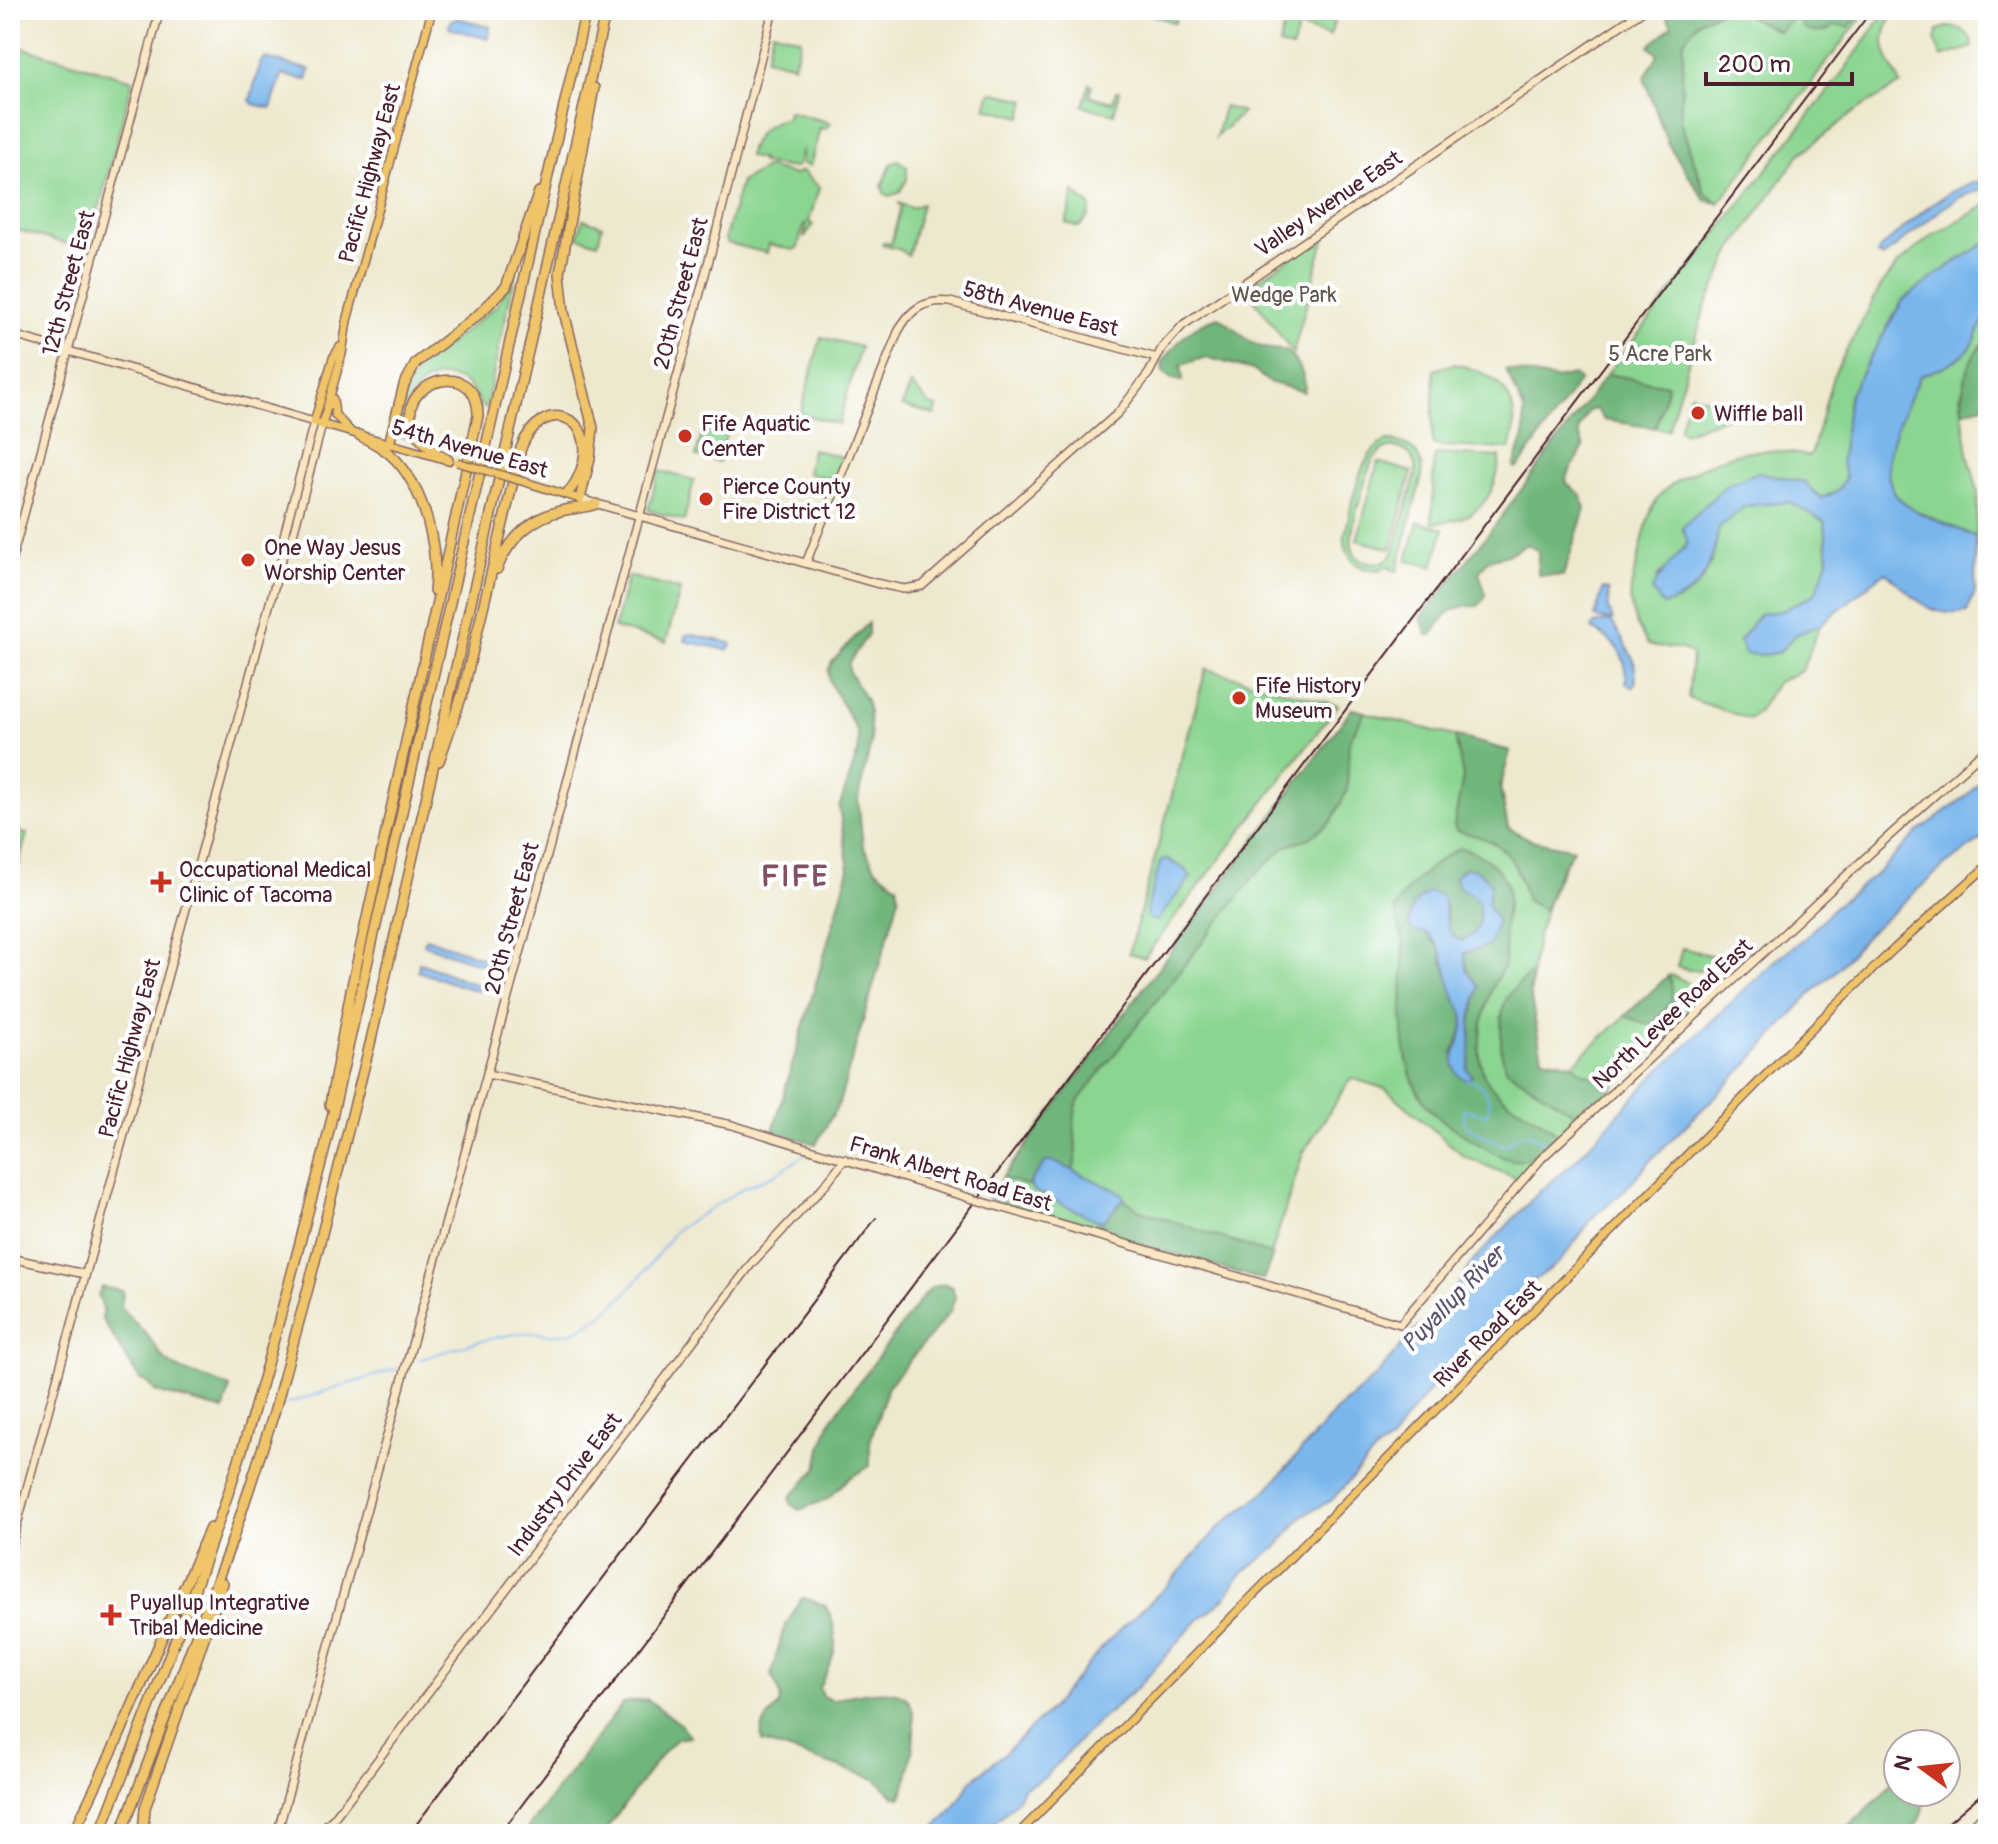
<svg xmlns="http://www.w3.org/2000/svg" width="1998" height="1844" viewBox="0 0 1998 1844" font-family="Pangolin,sans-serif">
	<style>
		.green { fill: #8bd591; stroke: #6a7a5e; stroke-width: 2; fill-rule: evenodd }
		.forest { fill: #70b67b; stroke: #5d6a53; stroke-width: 2; fill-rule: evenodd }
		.water { fill: #79b6ec; stroke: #626a8c; stroke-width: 2 }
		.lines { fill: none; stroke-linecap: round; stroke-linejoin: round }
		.stream { stroke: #79b6ec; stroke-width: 2 }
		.secondary-casing { stroke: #836564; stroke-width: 10 }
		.primary-casing { stroke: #836564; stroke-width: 10 }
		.highway-casing { stroke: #836564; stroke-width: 12 }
		.secondary { stroke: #f9e7c3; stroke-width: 7 }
		.primary { stroke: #f0c469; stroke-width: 7 }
		.highway { stroke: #f0c469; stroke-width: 9 }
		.rail { stroke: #4a1f2b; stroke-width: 2 }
		.secondary-bridge-casing { stroke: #836564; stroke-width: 10; stroke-linecap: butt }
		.primary-bridge-casing { stroke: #836564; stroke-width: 10; stroke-linecap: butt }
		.secondary-bridge { stroke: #f9e7c3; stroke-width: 7 }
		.primary-bridge { stroke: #f0c469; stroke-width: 7 }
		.poi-dot { fill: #c8321e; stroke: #fff; stroke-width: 3 }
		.labels { text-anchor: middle; stroke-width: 8; stroke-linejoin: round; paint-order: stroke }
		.street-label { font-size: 22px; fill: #4a1f2b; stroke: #fff }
		.park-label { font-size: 22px; fill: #5e564a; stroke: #fff }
		.poi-label { font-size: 22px; fill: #4a1f2b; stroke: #fff; text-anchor: start }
		.water-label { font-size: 24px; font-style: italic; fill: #5a546f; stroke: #fff }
		.district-label { font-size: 30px; font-weight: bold; letter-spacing: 2px; fill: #834f65; stroke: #fff }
	</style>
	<rect width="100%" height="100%" fill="#fff"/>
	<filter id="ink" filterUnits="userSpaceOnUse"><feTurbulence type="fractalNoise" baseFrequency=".0125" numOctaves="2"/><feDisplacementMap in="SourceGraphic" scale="16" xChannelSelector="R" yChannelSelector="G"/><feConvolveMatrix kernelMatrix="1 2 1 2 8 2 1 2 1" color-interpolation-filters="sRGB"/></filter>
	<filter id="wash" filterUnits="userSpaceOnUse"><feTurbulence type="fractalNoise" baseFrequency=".006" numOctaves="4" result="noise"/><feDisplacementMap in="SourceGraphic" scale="32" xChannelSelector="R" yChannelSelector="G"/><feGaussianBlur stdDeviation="1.8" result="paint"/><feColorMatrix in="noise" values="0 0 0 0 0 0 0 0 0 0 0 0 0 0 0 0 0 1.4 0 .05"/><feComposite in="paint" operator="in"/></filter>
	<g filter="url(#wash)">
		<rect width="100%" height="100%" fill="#eee8ce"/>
		<!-- green -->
		<path class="green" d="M1138 10H1179L1175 23Z
			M1288 10 1337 12 1330 36 1299 27 1292 49 1279 45Z
			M1724 10H1867L1719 203 1705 192 1680 121 1684 40 1700 20Z
			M1887 10H1894C1876 44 1885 53 1901 84L1854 112 1799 155 1733 248 1705 307 1668 430 1655 428 1667 385 1607 374 1843 72Z
			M1946 27C1961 27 1970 31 1973 47L1941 57 1935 40 1938 30Z
			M773 31 801 39 794 65 766 58Z
			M10 44 133 80 88 250 10 228Z
			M1089 84 1092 85 1089 96 1113 102 1116 91H1120L1114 114 1083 106Z
			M991 92 1026 100 1022 117 986 108Z
			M1224 107 1243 112 1216 137Z
			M788 111 831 123 825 129 820 128 810 166 802 164V149L798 165 793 168 761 163 762 160 748 156C753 135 766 122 787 118Z
			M898 160 907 167V180L899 193 889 196 884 193 882 186 891 164Z
			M767 167 794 175 802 171 819 187 809 222 813 225 804 238 806 224H804L798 247 793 250 769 244 767 253 727 243 725 238 741 182Z
			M1074 192 1091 207 1088 217 1079 227 1066 223Z
			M898 203 911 208 922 204 908 256 901 250 882 245 883 242 891 244 901 206Z
			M1988 204V242L1949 266 1903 300 1849 395 1841 461 1846 477 1837 492 1821 498 1803 482 1758 472 1688 543 1669 568 1657 577 1663 605C1705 595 1712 565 1719 527L1745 506 1789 502 1825 522 1828 560 1815 594 1782 611 1760 614 1739 641 1764 655 1779 652 1795 635 1820 625 1802 670 1776 683 1759 711 1749 719 1688 698 1692 655C1679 642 1656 652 1647 643 1644 639 1641 632 1638 627 1626 603 1630 588 1637 563 1643 542 1647 510 1661 494 1670 483 1685 477 1697 470 1740 447 1761 447 1808 456L1812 452 1833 376 1881 286 1898 264 1930 237Z
			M583 219 602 226 598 243 578 237Z
			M1326 233 1293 353 1246 288Z
			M515 274 486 408 482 407C457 343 376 393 420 443L400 437C394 424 410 381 419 368L497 305Z
			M1988 315V343L1982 344 1960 396 1968 454 1978 491 1976 537C1957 528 1918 515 1903 502 1867 471 1905 409 1920 376 1938 369 1961 361 1972 345 1979 335 1979 324 1988 315Z
			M821 337 860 347 839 424 800 414Z
			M1453 364C1500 372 1525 400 1510 449L1437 446 1432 443 1434 370Z
			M911 384 929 404 937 407 935 415 902 406Z
			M1690 394 1731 406 1732 415 1683 433 1679 429Z
			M705 421 728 427 719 462 696 456Z
			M1387 441C1409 441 1423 454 1422 476L1397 571 1390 569V566C1366 578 1342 561 1345 534 1352 507 1358 451 1387 441ZM1393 447C1409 449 1416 459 1416 474L1393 554C1387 561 1379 565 1370 563 1361 562 1354 556 1352 547 1348 533 1367 474 1373 459L1382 450Z
			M812 449 845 458 834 480 807 473Z
			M1437 454 1500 457C1496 499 1476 522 1432 523L1434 458Z
			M1378 462 1412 472 1391 549 1357 540Z
			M659 471 694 480 684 521 648 510Z
			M1418 522 1444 529 1433 567 1407 560Z
			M628 576 680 590 666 642 614 628Z
			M1206 669 1338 705 1144 958 1129 953Z
			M1352 709 1510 751 1500 788 1508 828 1531 840 1573 849C1549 892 1531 941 1531 991 1530 1013 1538 1037 1542 1058L1573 1064 1670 975 1714 993 1580 1117 1518 1179 1465 1157 1386 1089 1351 1078 1303 1153 1263 1280 987 1198Z
			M10 830 27 834 18 866 10 863Z
			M1682 948 1717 957C1707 973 1694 972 1677 967Z"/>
		<!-- forest -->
		<path class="forest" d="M1663 10H1724L1700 20 1684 40 1680 120 1704 192 1719 203 1705 200 1668 144 1644 78 1658 55 1649 46 1672 26Z
			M1743 10H1795L1793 18 1779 32 1748 16Z
			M1805 10H1862L1849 27 1837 25C1825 33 1814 36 1802 27L1801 18Z
			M1219 317C1247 336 1248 350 1286 350 1296 361 1308 376 1304 392L1269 382 1253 370 1206 357 1181 365 1183 381 1173 379 1163 372 1162 363C1178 341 1192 324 1219 317Z
			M1988 343V403L1963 412C1960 394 1967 349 1988 343Z
			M1506 370 1555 379 1574 375 1580 380 1518 468 1514 467 1524 436V410Z
			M1607 374 1668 385 1655 428 1604 420 1596 409 1588 411 1578 431 1584 447 1566 478 1567 484 1581 495 1585 509 1563 576 1538 575V551L1527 544 1507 555 1488 560 1479 573 1486 595 1478 606C1449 606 1448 611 1432 635H1427L1421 618 1493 528Z
			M868 623V634L849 663V672L866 700 869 712 871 743 858 799 863 846 876 869 897 885 899 898 839 1103 816 1144 773 1131 849 869 839 808 858 752V733L830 683 828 671 832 662Z
			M1352 709 1365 712 1349 741 1347 791 1331 822 1311 837 1285 847 1256 874 1078 1101C1069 1124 1081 1148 1073 1171L1052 1161 1047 1162 1032 1178 1030 1186 1002 1178Z
			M1455 736 1510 751 1500 788 1508 828 1531 840 1573 849 1557 876 1545 910 1527 901C1513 854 1507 841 1456 831L1454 825 1463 777Z
			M1461 848C1483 853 1509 872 1508 897 1508 907 1505 917 1504 927 1504 939 1506 952 1504 964 1501 974 1494 981 1491 991 1483 1015 1474 1051 1484 1075 1496 1103 1534 1111 1555 1132L1556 1136C1526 1164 1520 1169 1482 1146 1467 1137 1450 1127 1436 1115 1393 1077 1403 1000 1404 950 1404 936 1396 922 1395 908 1403 890 1442 854 1461 848ZM1455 877 1487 904 1497 921 1490 945 1464 953C1466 969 1473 981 1476 997 1477 1007 1472 1013 1471 1023 1470 1038 1471 1053 1467 1069L1453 1054 1464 1025 1463 1011 1455 999 1439 948 1425 932 1446 909C1447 924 1446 937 1463 942 1467 939 1471 937 1474 933 1481 926 1482 902 1472 895 1461 888 1459 892 1455 877Z
			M1532 972 1530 994 1542 1058 1573 1064 1580 1071 1614 1086 1580 1117 1507 1070C1501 1058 1501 1051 1501 1038 1501 1000 1504 997 1532 972Z
			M1668 976 1671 981 1672 1002 1652 1024 1648 1025 1625 1016Z
			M1124 1199 1140 1210 1273 1255 1263 1280 1114 1237 1096 1220H1103Z
			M945 1284 952 1287 955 1297 950 1312 888 1386 870 1442V1466L848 1479 828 1499 799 1510 791 1504 790 1497 817 1469 821 1448 831 1420 925 1294 933 1287Z
			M102 1287 123 1291 121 1308 148 1336 164 1359 176 1368 230 1387 224 1410 156 1392 148 1383 140 1380 102 1319 103 1309 98 1295Z
			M803 1598 825 1605C844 1639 834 1656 819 1688L822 1696 833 1701C849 1694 900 1683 910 1703 920 1723 909 1777 901 1797L893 1796 876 1779 762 1742C762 1738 761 1733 762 1729 771 1704 793 1711 771 1675L783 1631 801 1599Z
			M647 1699 679 1723 690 1737 676 1739 664 1751 603 1834H523L623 1703Z
			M1898 1775V1792H1924C1924 1810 1922 1822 1907 1834H1840L1880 1797Z"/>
		<!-- water -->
		<path class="water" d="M458 18 490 27 488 39 449 28 450 21Z
			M265 58 310 70 307 80 282 75 271 108 253 104 250 100 261 61Z
			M1978 182 1983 187 1981 190 1960 197 1943 208 1883 257 1877 254 1881 247C1910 225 1941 189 1978 182Z
			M1988 242V315C1979 324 1979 335 1972 345 1961 361 1938 369 1920 376 1905 409 1867 472 1903 502 1918 515 1957 528 1976 537L1975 592 1967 612C1925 619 1914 594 1885 572L1820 625 1795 635 1779 652 1764 655 1745 654 1739 641 1760 614 1782 611 1815 594 1828 560 1825 522 1789 502 1745 506 1719 527C1711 565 1705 594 1663 605L1652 591C1659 573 1676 559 1688 543L1682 528 1726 485 1758 472 1803 482 1821 498 1837 492 1846 477 1841 461 1849 395 1903 300 1949 266Z
			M1603 589 1608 590 1609 610 1613 620 1599 619 1595 616Z
			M1608 621 1613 623 1634 660 1636 681 1633 687 1626 683C1628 656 1616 641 1592 629L1594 624Z
			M689 634 731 643 732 646 727 650 689 642 685 641V636Z
			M1988 773V835L1945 865 1866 936 1836 971 1810 994 1751 1061 1654 1157 1622 1193 1596 1214 1560 1262 1532 1282 1476 1344 1444 1373 1407 1417 1391 1442 1378 1449 1331 1501 1303 1515 1277 1547 1243 1572 1224 1599 1195 1623 1139 1686 1086 1733 1045 1777 1023 1788C1015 1810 997 1817 982 1834H928L954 1808 971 1781 1006 1752 1049 1711 1107 1642 1167 1586 1219 1527 1267 1490 1336 1411 1375 1377 1410 1335 1448 1300 1474 1260 1539 1192 1574 1162 1649 1081 1778 958 1805 938 1835 906 1880 871 1917 833 1971 792Z
			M1166 859 1185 869 1191 877 1157 921 1148 918 1146 911 1161 860Z
			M1464 868C1476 868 1485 874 1491 885L1487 904 1497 921 1490 945 1464 953 1467 970 1479 987 1471 1018 1470 1057 1467 1069 1472 1076 1466 1080C1440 1066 1463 1042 1464 1023 1465 1013 1460 1009 1456 1000 1445 978 1448 948 1425 932L1419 933 1410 928C1408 910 1414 900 1430 892L1442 896C1448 913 1442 936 1463 941 1467 939 1471 937 1474 933 1481 926 1482 901 1472 895 1462 889 1458 890 1455 877Z
			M426 938 485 959 492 964 491 968 428 946 424 944Z
			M419 963 423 964 486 988 476 991 423 973 418 971Z
			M1052 1161 1122 1193 1124 1199 1103 1221 1096 1220 1034 1191 1030 1186 1032 1178 1046 1162Z"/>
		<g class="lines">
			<!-- stream -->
			<path class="stream" d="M10 486 18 488
				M1466 1080C1481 1081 1484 1089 1490 1102L1486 1115 1464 1109V1122L1468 1127 1505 1146 1518 1136 1527 1133 1547 1144
				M419 1360C453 1348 486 1338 522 1333 540 1331 560 1339 577 1330 622 1308 647 1268 676 1230L745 1187 776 1174 805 1155
				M286 1404 396 1369
				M1980 1834 1988 1828"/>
		</g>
	</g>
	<g filter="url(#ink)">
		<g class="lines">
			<!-- secondary casing -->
			<g class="secondary-casing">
				<path id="secondary" d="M10 334 314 422 282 543 283 555
					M580 499 875 583 904 589 922 586 1118 413 1149 373 1162 348 1183 325 1643 10
					M806 563 898 332C909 310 924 299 950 302L1157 358
					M10 566 160 10
					M487 1074 732 1125 953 1193
					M1000 1207 1400 1324 1542 1158 1878 846 1988 747
					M10 1258 85 1274
					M10 1550 268 610 283 555 290 546 322 425
					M279 1829 296 1834
					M277 1834 550 845 713 245 773 10
					M316 1834 334 1818 752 1263 823 1187 845 1159
					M1964 1834 1988 1810"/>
			</g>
			<!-- primary casing -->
			<g class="primary-casing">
				<path id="primary" d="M340 347 333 358 314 422 444 459
					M333 399 335 415 351 432
					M322 425 342 354 347 321 432 10
					M525 482 580 499
					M1018 1834 1818 1022 1895 948 1988 865"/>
			</g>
			<!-- highway casing -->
			<g class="highway-casing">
				<path id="highway" d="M359 435C372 442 386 449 396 460 425 491 439 550 434 591
					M389 444 404 385 416 363 479 314 506 287 539 192
					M580 499 590 458 593 428 564 312 560 273 594 88
					M497 569C509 539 532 516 565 510 576 508 586 508 596 504
					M439 761 463 692 521 448C542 394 598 416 582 467 578 478 575 486 566 494
					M330 1105 351 990 478 416C478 339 349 402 448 460
					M73 1834 116 1743 210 1528
					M100 1834C147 1711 198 1589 238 1463 270 1361 296 1256 324 1152L586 10
					M121 1834 232 1541 274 1413 310 1281 371 1040 606 10
					M143 1834 145 1808 223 1583"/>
			</g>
			<!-- secondary -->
			<use href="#secondary" class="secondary"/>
			<!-- primary -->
			<use href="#primary" class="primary"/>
			<!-- highway -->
			<use href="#highway" class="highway"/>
			<!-- rail -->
			<path class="rail" d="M409 1834 876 1218
				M500 1834 1872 10
				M1935 1834 1988 1788"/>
			<!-- secondary-bridge casing -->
			<g class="secondary-bridge-casing">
				<path id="secondary-bridge" d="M953 1193 1000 1207"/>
			</g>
			<!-- primary-bridge casing -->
			<g class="primary-bridge-casing">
				<path id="primary-bridge" d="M457 462 525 482"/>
			</g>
			<!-- secondary-bridge -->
			<use href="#secondary-bridge" class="secondary-bridge"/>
			<!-- primary-bridge -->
			<use href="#primary-bridge" class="primary-bridge"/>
		</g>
	</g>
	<!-- markers -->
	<g class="poi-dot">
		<circle cx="1698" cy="413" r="8"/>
		<circle cx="685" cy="436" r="8"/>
		<circle cx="706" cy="499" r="8"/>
		<circle cx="248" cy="560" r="8"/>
		<circle cx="1239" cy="698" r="8"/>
		<path d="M157 870h8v8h8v8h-8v8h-8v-8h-8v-8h8z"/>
		<path d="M107 1603h8v8h8v8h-8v8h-8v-8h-8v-8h8z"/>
	</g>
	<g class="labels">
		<!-- street labels -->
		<g class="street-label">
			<text transform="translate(369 173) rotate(-75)" y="8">Pacific Highway East</text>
			<text transform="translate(1328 203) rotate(-34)" y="8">Valley Avenue East</text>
			<text transform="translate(68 283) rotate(-75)" y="8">12th Street East</text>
			<text transform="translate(680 293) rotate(-75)" y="8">20th Street East</text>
			<text transform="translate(1041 308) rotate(15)" y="8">58th Avenue East</text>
			<text transform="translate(470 448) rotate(16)" y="8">54th Avenue East</text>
			<text transform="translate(511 918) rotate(-75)" y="8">20th Street East</text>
			<text transform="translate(1672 1013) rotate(-43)" y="8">North Levee Road East</text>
			<text transform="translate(129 1048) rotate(-75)" y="8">Pacific Highway East</text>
			<text transform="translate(951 1173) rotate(17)" y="8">Frank Albert Road East</text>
			<text transform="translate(1487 1333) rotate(-45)" y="8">River Road East</text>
			<text transform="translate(564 1484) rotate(-53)" y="8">Industry Drive East</text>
		</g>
		<!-- park labels -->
		<g class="park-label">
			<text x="1284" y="302">Wedge Park</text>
			<text x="1660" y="361">5 Acre Park</text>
		</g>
		<!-- poi labels -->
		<g class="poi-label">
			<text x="1714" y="421">Wiffle ball</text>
			<text x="701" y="431">Fife Aquatic<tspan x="701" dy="25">Center</tspan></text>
			<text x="722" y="494">Pierce County<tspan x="722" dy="25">Fire District 12</tspan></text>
			<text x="264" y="555">One Way Jesus<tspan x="264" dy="25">Worship Center</tspan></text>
			<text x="1255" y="693">Fife History<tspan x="1255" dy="25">Museum</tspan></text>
			<text x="179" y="877">Occupational Medical<tspan x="179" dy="25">Clinic of Tacoma</tspan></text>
			<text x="129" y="1610">Puyallup Integrative<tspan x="129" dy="25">Tribal Medicine</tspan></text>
		</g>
		<!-- water labels -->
		<g class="water-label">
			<text transform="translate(1453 1299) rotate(-46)" y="8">Puyallup River</text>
		</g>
		<!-- district labels -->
		<g class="district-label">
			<text x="795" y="886">FIFE</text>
		</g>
	</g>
	<!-- margin -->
	<rect width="1998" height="1844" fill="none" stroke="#fff" stroke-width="40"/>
	<!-- north arrow -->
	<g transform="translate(1922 1768) rotate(285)"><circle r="38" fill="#ffffff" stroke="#b7a5aa" stroke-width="2"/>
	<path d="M0-6L14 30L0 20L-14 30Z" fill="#c8321e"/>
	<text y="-12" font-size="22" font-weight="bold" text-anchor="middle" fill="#4a1f2b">N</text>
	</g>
	<!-- scale -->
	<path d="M1706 72v12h146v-12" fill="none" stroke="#4a1f2b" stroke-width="4"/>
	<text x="1718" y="72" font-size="24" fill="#4a1f2b" stroke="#ffffff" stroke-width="6" paint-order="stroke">200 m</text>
</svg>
